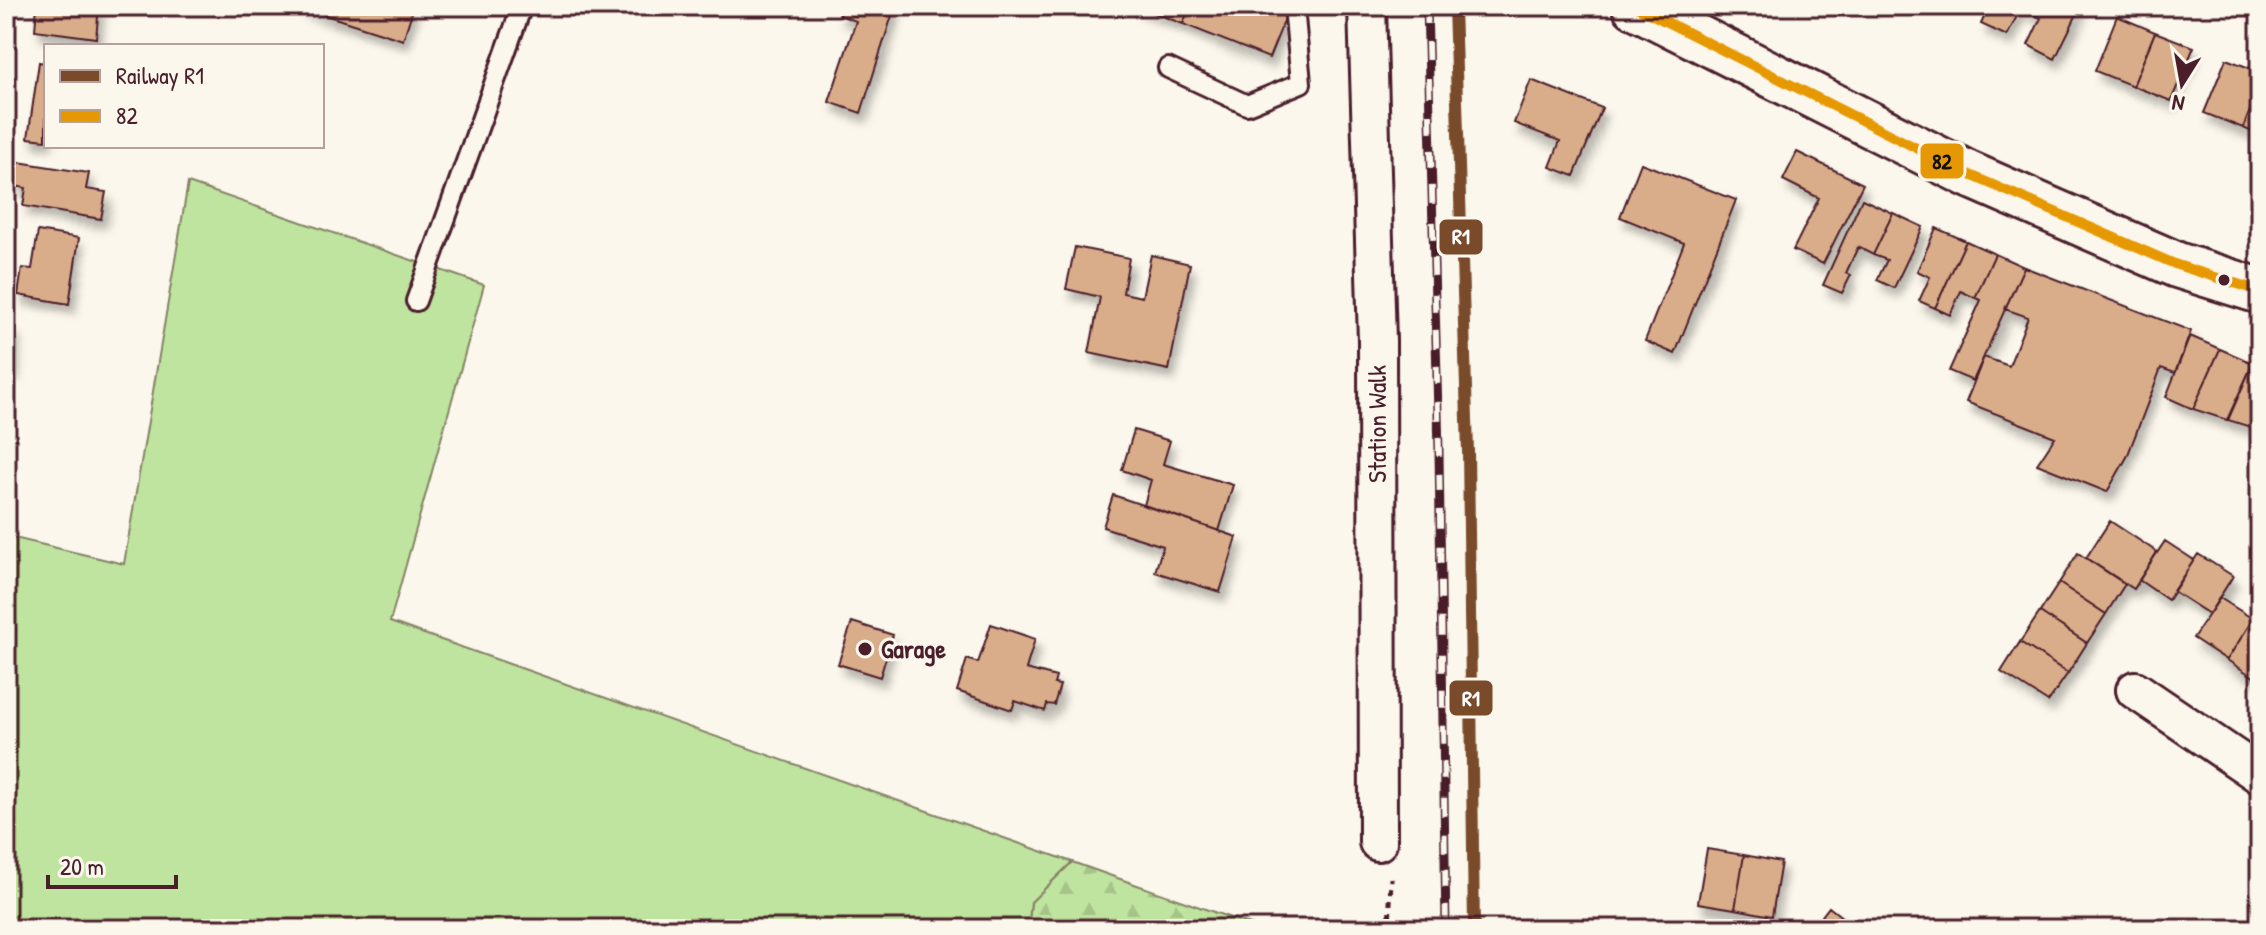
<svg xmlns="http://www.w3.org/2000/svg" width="2266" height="935" viewBox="0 0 2266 935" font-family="'Patrick Hand',sans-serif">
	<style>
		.forest { fill: url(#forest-firs); stroke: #848265; stroke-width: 2 }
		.garden { fill: #bfe49f; stroke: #848265; stroke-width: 2 }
		.building { fill: #d9ad8a; stroke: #4a1f2b; stroke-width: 2; filter: url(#shadow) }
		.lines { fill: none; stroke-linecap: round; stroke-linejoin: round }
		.lane-casing { stroke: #4a1f2b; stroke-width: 24 }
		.street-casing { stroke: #4a1f2b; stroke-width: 42 }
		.secondary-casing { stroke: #4a1f2b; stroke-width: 50 }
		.path { stroke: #4a1f2b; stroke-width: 5; stroke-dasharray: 6 6; stroke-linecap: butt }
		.lane { stroke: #fbf7ec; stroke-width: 18 }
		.street { stroke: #fbf7ec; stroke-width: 36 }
		.secondary { stroke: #fbf7ec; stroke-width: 44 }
		.rail-casing { stroke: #4a1f2b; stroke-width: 9 }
		.rail { stroke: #fbf7ec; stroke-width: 6; stroke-dasharray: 18; stroke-linecap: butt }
		.bus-1-casing { stroke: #fbf7ec; stroke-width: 16 }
		.bus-1 { stroke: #e69804; stroke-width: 10 }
		.rail-1-casing { stroke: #fbf7ec; stroke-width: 18 }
		.rail-1 { stroke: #7a4b2a; stroke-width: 12 }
		.bus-dot { fill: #4a1f2b; stroke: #fbf7ec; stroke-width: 3 }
		.labels { text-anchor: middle; stroke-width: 6; stroke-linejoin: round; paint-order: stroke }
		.street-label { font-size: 26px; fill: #4a1f2b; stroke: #fbf7ec }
		.poi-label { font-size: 26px; font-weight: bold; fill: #4a1f2b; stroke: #fbf7ec; text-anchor: start }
		.line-badge { stroke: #fbf7ec; stroke-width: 3 }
		.badge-label { font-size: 22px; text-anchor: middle; font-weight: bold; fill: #fff }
		.pale-badge-label { font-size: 22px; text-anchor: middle; font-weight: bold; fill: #111 }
	</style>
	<defs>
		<pattern id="forest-firs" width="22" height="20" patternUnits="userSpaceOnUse" patternTransform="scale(2)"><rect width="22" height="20" fill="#bfe49f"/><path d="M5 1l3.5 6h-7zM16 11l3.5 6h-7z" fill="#a6c389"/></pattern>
		<filter id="shadow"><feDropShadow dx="5" dy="9" stdDeviation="4" flood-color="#0004"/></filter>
	</defs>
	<rect width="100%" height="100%" fill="#fbf7ec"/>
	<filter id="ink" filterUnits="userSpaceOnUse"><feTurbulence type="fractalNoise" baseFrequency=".0125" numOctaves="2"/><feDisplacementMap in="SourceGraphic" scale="16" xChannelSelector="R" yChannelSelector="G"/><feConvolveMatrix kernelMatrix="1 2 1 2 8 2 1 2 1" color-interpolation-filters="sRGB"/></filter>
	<g filter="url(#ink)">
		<!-- forest -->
		<path class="forest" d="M1072 862 1262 929H1028L1031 902Z"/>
		<!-- garden -->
		<path class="garden" d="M188 183 484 285 390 622 1072 862 1031 902 1028 929H6V536L124 564Z"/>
		<!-- building -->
		<path class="building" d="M37 6H99L96 38 35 30Z
			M297 6H414L403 40Z
			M842 6H895L861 113 829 102 856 21 839 15Z
			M1136 6H1190L1183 24Z
			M1190 6H1290L1269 58 1183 24Z
			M1989 6H2032L2029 12 2021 8 2007 36 1981 24Z
			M2032 6H2081L2055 59 2028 45 2041 18 2029 12Z
			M2117 16 2155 32 2133 86 2095 71Z
			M2155 32 2194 47 2171 101 2133 86Z
			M2226 59 2260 72V86L2243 128 2204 113Z
			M39 62 46 63V140L28 138Z
			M1531 80 1602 108 1574 176 1550 167 1560 141 1514 123Z
			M2260 86V135L2243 128Z
			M1797 152 1863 184 1823 264 1793 250 1819 198 1783 180Z
			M18 162 89 173 86 189 106 192 101 219 23 206 26 188 14 186Z
			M1641 163 1736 200 1675 354 1645 341 1684 243 1620 217Z
			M1862 199 1893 213 1873 255 1858 247 1846 273 1851 275 1842 293 1823 285Z
			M1893 213 1923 227 1894 288 1877 280 1887 260 1873 255Z
			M1936 228 1966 241 1935 308 1919 301 1930 277 1917 271Z
			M38 231 79 238 69 304 18 295 22 268 32 269Z
			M1966 241 1995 254 1975 298 1961 291 1950 315 1935 308Z
			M1075 247 1129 258 1123 293 1142 297 1151 255 1190 264 1169 370 1089 353 1100 297 1066 289Z
			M1995 254 2024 267 1973 381 1949 371 1981 300 1975 298Z
			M2024 267 2191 331 2175 373 2161 368 2127 457 2107 492 2037 464 2055 437 1966 402 1984 357 2009 366 2028 317 2005 309Z
			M6 328H14L13 370H6Z
			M2190 336 2220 349 2193 409 2166 397Z
			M2220 349 2253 363 2227 420 2193 409Z
			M2253 363 2260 366V430L2228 420Z
			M1134 430 1170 441 1163 464 1233 485 1219 531 1144 505 1151 480 1122 470Z
			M1113 495 1237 537 1220 592 1155 572 1163 546 1103 527Z
			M2110 521 2157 552 2134 589 2086 558Z
			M2165 541 2194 560 2168 600 2139 580Z
			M2078 553 2125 584 2106 614 2059 583Z
			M2198 554 2233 576 2209 614 2173 591Z
			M2059 583 2106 614 2087 643 2040 612Z
			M2220 598 2253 619 2227 660 2193 638Z
			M2040 612 2087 643 2068 673 2020 642Z
			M2253 619 2260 624V681L2227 660Z
			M852 622 893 635 880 677 838 664Z
			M991 624 1035 639 1026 669 1056 677 1054 684 1060 685 1054 705 1047 704 1045 711 1015 701 1012 710 957 691 967 659 978 663Z
			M2020 642 2068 673 2048 702 2001 672Z
			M1707 849 1744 855 1735 909 1698 903Z
			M1744 855 1781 862 1772 916 1735 909Z
			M1829 907 1857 929H1812Z"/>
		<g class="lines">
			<!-- lane casing -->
			<g class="lane-casing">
				<path id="lane" d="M1168 68 1247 105 1301 83 1294 6
					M416 301 522 6"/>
			</g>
			<!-- street casing -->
			<g class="street-casing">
				<path id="street" d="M1367 6 1377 341 1378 842
					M2135 690 2260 775"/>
			</g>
			<!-- secondary casing -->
			<g class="secondary-casing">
				<path id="secondary" d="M1635 6 1968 174 2177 265 2260 291"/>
			</g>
			<!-- path -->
			<path class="path" d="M1389 929 1391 878"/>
			<!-- lane -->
			<use href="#lane" class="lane"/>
			<!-- street -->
			<use href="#street" class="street"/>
			<!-- secondary -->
			<use href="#secondary" class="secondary"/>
			<!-- rail casing -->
			<g class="rail-casing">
				<path id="rail" d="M1427 6 1439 451 1446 929"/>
			</g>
			<!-- rail -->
			<use href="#rail" class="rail"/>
			<!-- bus-1 casing -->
			<g class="bus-1-casing">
				<path id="bus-1" d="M1635 6 1968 174 2177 265 2260 291"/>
			</g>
			<!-- bus-1 -->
			<use href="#bus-1" class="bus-1"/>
			<!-- rail-1 casing -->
			<g class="rail-1-casing">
				<path id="rail-1" d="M1454 6 1468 451 1474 929"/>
			</g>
			<!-- rail-1 -->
			<use href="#rail-1" class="rail-1"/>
		</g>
	</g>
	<!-- markers -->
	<g class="bus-dot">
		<circle cx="2224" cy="280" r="7"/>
		<circle cx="865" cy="649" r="8"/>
	</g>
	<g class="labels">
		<!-- street labels -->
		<g class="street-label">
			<text transform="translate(1377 424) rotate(-90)" y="9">Station Walk</text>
		</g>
		<!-- poi labels -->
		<g class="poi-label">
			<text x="881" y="658">Garage</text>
		</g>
	</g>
	<g class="line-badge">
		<rect x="1919" y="142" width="46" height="38" rx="8" fill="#e69804"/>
		<rect x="1438" y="218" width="46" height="38" rx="8" fill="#7a4b2a"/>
		<rect x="1448" y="679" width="46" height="38" rx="8" fill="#7a4b2a"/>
	</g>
	<g class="badge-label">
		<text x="1461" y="244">R1</text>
		<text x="1471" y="706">R1</text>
	</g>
	<g class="pale-badge-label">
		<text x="1942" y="169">82</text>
	</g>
	<!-- margin -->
	<rect width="2266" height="935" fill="none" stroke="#fbf7ec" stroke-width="32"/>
	<rect x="16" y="16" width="2234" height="903" fill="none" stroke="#4a1f2b" stroke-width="3" filter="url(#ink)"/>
	<!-- legend -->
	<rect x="44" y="44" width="280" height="104" fill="#fbf7ec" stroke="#b4a19f" stroke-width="2"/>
	<rect x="60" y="70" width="40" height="12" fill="#7a4b2a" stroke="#b4a19f" stroke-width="2"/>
	<text x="116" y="84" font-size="24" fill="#4a1f2b">Railway R1</text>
	<rect x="60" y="110" width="40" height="12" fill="#e69804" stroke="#b4a19f" stroke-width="2"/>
	<text x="116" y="124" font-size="24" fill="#4a1f2b">82</text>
	<!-- north arrow -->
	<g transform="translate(2182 84) rotate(191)" stroke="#fbf7ec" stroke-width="6" paint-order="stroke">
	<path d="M0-6L14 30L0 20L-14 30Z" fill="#4a1f2b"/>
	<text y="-12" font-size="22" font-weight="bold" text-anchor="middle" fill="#4a1f2b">N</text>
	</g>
	<!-- scale -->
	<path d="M48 875v12h128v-12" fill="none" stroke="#4a1f2b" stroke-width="4"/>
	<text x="60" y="875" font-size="24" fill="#4a1f2b" stroke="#fbf7ec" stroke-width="6" paint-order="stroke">20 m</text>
</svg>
